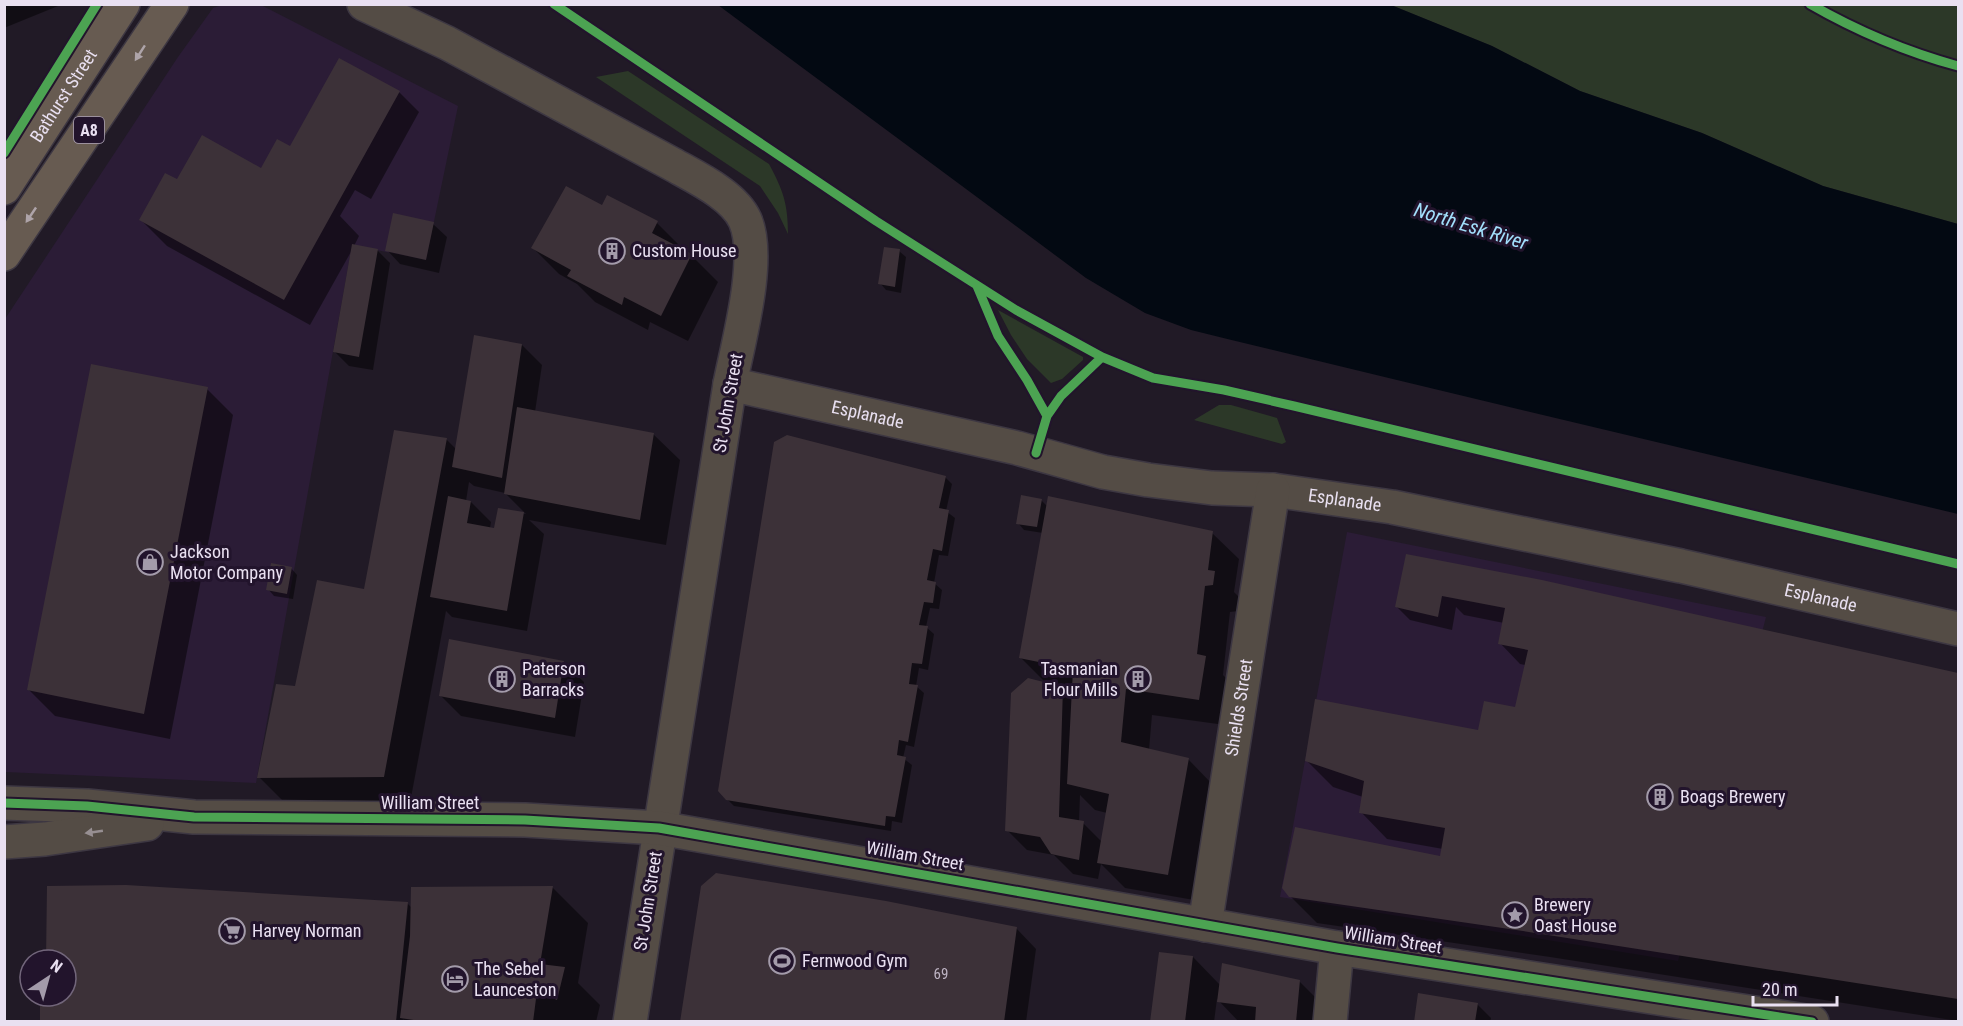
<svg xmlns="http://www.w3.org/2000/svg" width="1963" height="1026" viewBox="0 0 1963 1026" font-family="'Roboto Condensed',sans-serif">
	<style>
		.built { fill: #2b1c36 }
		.green { fill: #2c3828 }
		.water { fill: #030912 }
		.shadow { fill: #0007; fill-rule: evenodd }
		.building { fill: #3c3138 }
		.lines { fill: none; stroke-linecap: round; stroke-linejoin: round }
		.minor-casing { stroke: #3d3742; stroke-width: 36 }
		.highway-casing { stroke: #3d3742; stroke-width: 36 }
		.minor { stroke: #544c45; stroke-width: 33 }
		.highway { stroke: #675b51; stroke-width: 33 }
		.cycleway-casing { stroke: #22142c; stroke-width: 13 }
		.cycleway { stroke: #4ca352; stroke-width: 9 }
		.oneway { fill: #aea4a9 }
		.oneway2 { fill: #978f92 }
		.labels { text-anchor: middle; stroke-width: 6; stroke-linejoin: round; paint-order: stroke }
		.number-label { font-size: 15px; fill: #beb4c3 }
		.shield { fill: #22142c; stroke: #ada3b6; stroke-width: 1.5 }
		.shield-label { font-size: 16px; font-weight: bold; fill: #e9e0f1 }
		.street-label { font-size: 18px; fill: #e9e0f1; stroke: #22142c }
		.poi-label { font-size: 18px; fill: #e9e0f1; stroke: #22142c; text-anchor: start }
		.water-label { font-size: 20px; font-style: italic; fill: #a3e0fc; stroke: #22142c }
	</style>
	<rect width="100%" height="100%" fill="#211a26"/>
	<!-- built -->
	<path class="built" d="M222 5H261L458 106 426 260 352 245 256 783 5 772V319L178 57 213 8Z
		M1347 532 1766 617 1678 961 1280 897Z"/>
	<!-- green -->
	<path class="green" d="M1391 5H1958V224L1823 186 1702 133 1580 91 1492 46Z
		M628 71 769 164C783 190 788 204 788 234L778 213 760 186 596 77Z
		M998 310 1083 357V360L1062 379 1051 383 1027 359 1011 335Z
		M1219 405H1231L1277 418 1286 442 1282 444 1194 420Z"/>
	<!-- water -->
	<path class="water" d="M718 5H1391L1492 46 1580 91 1702 133 1823 186 1958 224V514C1703 453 1447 393 1191 330L1145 313 1086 278Z"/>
	<!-- shadow -->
	<path class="shadow" d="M4 4H63L4 28Z
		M399 92 419 112 371 199 355 190 340 216 359 236 354 246 377 250 390 263 373 370 349 366 335 352 352 250 310 325 167 246 141 220 178 181 267 173 296 151Z
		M608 197 657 223 683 249 682 251 692 256 718 282 688 341 650 322 648 330 595 302 577 284 559 274 533 248 603 207Z
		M433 224 447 237 439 273 400 264 387 250Z
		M899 251 906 257 901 293 886 290 880 283Z
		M522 345 542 365 535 412 653 434 680 460 666 545 529 520 544 534 527 631 452 617 446 611 410 803H285L259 777 296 687 365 591 446 439 456 449ZM469 482 474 486 505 493 526 514 499 510 496 529 490 528 491 522 471 502 466 501Z
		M207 389 233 415 170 739 55 716 29 690Z
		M945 477 952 484 946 511 955 518 948 556 939 555 934 583 942 590 939 609 930 608 926 627 934 634 928 670 919 668 916 686 924 693 914 747 906 745 903 758 912 765 902 823 892 821 891 831 734 806 727 799Z
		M1041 500 1048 507 1212 533 1239 559 1234 592 1241 599 1239 611 1230 612 1223 675 1232 684 1225 725 1152 715 1149 750 1188 759 1214 786 1194 900 1125 888 1101 864 1098 879 1073 874 1054 855 1027 850 1007 830 1048 685 1020 657 1043 533 1024 530 1018 523ZM1060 686 1074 689 1073 699ZM1080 795 1095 810 1107 813 1102 842 1083 823 1079 822Z
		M1407 556 1542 582 1958 675V1021L1550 957 1317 923 1290 896 1441 858 1443 849 1387 839 1361 812 1363 797 1333 787 1307 761 1479 732 1516 708 1525 665 1520 664 1500 643 1504 623 1464 615 1456 607 1452 630 1410 620 1397 607Z
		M291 568 297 575 293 599 274 596 268 589Z
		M563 662 584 682 575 737 461 716 441 696Z
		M552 887 588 923 578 983 600 1005 596 1022H405L403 1019V1022H41L42 996H66V960H47L407 903 412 908Z
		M1016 928 1036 949 1026 1022H681Z
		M1193 957 1221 986 1299 981 1325 1007 1324 1022H1239L1217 999 1214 1022H1152Z
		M1477 1004 1491 1018 1490 1022H1416Z"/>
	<!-- building -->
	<path class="building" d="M339 58 400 91 284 300 139 220 165 173 177 179 202 135 261 168 277 139 290 146Z
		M566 186 602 205 607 195 658 221 652 233 692 254 661 316 624 297 622 305 567 276 571 270 531 248Z
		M393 213 434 222 426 260 385 251Z
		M352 244 378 249 359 357 333 352Z
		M884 247 900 249 895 287 878 284Z
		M474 335 522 344 502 478 452 467Z
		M91 364 208 387 144 714 27 690Z
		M517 407 654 433 640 520 504 494Z
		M394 430 447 438 384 777 257 778 276 684 295 686 317 580 364 589Z
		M787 435 946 476 939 508 949 510 942 551 933 549 927 580 936 582 933 603 924 602 919 625 928 626 922 664 912 663 909 684 918 685 908 742 899 740 897 755 906 757 895 817 886 816 885 826 726 800 718 791 774 442Z
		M1021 495 1042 499 1037 527 1016 524Z
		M448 496 471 501 467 523 494 528 498 508 524 512 507 611 430 597Z
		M1048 496 1213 531 1208 570 1215 571 1213 585 1205 586 1197 654 1206 656 1199 700 1126 689 1121 742 1189 758 1168 875 1097 863 1109 794 1067 784 1073 669 1019 658Z
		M1406 554 1542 580 1958 673V999L1523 931 1289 897 1282 888 1295 827 1440 856 1445 828 1359 813 1364 781 1305 761 1315 699 1478 730 1484 701 1515 707 1528 650 1498 644 1505 608 1442 596 1438 617 1395 607Z
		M271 563 292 567 287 594 266 590Z
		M449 639 564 661 555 718 439 696Z
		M1028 678 1063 687 1059 817 1084 821 1079 860 1051 854 1040 837 1005 831 1011 693Z
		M716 873 886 901 1017 927 1004 1022H680L701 886Z
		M126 885 408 902 396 1022H40V996H66V960H46L47 886Z
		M553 886 540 964 565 967 557 1000 537 991 533 1022H427L400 1018 410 936 411 887Z
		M1159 952 1193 956 1185 1022H1150Z
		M1222 963 1300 980 1296 1022H1255L1256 1007 1217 1002Z
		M1418 993 1478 1003 1475 1022H1414Z"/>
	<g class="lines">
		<!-- minor casing -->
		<g class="minor-casing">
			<g id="minor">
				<path d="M364 4 447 43 672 164C695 177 734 195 745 220 762 258 738 343 730 384L630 1022"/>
				<path id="s1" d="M730 384 1017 448 1103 472 1148 480 1212 488 1273 490 1392 507 1681 566 1958 629"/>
				<path d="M4 803 87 806 194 817 525 820 659 828 1337 948 1812 1022"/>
				<path d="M4 842 45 839 147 824"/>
				<path id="s2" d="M1205 925 1273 490"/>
				<path d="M1330 1022 1337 948"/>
			</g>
		</g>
		<!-- highway casing -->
		<g class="highway-casing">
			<g id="highway">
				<path id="s3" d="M4 188 123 4"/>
				<path d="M4 254 172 4"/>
			</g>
		</g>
		<!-- minor -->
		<use href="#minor" class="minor"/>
		<!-- highway -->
		<use href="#highway" class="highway"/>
		<!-- cycleway casing -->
		<g class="cycleway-casing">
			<path id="cycleway" d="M554 4 876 221 1016 310 1102 357 1153 378 1224 390 1294 406 1958 564
				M1810 4C1857 31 1907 52 1958 66
				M4 153 97 4
				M977 286 998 336 1027 380 1047 416
				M1036 453 1047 416 1061 396 1102 357
				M4 803 87 806 194 817 525 820 659 828 1337 948 1812 1022"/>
		</g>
		<!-- cycleway -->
		<use href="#cycleway" class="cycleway"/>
	</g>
	<!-- one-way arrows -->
	<defs><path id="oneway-solid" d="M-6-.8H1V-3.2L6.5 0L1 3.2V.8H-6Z" transform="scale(1.5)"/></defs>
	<g class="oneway">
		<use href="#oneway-solid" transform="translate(140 53) rotate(123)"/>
		<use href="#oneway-solid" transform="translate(31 215) rotate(124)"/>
	</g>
	<use class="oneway2" href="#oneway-solid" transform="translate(94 832) rotate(172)"/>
	<!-- icons -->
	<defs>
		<g id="building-ring" transform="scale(1.35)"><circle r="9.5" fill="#22142c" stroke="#a39baa" stroke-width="1.5"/><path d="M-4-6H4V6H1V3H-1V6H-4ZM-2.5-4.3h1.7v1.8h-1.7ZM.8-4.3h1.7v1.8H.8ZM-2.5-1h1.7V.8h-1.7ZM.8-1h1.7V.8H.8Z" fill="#a39baa"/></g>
		<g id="shop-ring" transform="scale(1.35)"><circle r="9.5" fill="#22142c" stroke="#a39baa" stroke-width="1.5"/><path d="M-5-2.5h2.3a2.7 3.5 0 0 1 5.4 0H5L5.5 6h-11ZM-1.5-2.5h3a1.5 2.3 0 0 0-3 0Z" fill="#a39baa"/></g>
		<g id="sight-ring" transform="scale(1.35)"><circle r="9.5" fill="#22142c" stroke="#a39baa" stroke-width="1.5"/><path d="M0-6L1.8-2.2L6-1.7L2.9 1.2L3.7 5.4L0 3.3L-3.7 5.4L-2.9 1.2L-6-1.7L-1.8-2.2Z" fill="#a39baa"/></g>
		<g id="supermarket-ring" transform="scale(1.35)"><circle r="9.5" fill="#22142c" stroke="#a39baa" stroke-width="1.5"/><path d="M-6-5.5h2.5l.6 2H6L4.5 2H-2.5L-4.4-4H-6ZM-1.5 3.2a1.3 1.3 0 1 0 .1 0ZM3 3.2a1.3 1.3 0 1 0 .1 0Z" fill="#a39baa"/></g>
		<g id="stadium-ring" transform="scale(1.35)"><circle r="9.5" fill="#22142c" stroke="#a39baa" stroke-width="1.5"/><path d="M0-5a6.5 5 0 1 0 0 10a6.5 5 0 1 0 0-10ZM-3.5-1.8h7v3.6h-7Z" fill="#a39baa"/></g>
		<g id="hotel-ring" transform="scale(1.35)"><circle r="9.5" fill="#22142c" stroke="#a39baa" stroke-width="1.5"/><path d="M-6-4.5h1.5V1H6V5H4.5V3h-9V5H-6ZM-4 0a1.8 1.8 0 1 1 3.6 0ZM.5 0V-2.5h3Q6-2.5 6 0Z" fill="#a39baa"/></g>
	</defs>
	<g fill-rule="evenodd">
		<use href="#building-ring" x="612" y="251"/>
		<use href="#shop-ring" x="150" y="562"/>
		<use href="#building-ring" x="502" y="679"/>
		<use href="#building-ring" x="1138" y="679"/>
		<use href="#building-ring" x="1660" y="797"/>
		<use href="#sight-ring" x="1515" y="915"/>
		<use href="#supermarket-ring" x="232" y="931"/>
		<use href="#stadium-ring" x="782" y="961"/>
		<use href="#hotel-ring" x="455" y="979"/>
	</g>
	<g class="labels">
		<!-- number labels -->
		<g class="number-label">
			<text x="941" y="979">69</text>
		</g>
		<!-- shield labels -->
		<rect class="shield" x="74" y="117" width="30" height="26" rx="4.5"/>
		<g class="shield-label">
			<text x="89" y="136">A8</text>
		</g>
		<!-- street labels -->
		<g class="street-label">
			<text dy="6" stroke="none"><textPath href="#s3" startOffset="110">Bathurst Street</textPath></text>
			<text transform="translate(728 403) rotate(-80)" y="6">St John Street</text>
			<text dy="6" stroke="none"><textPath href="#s1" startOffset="141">Esplanade</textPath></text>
			<text dy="6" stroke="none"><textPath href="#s1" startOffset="627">Esplanade</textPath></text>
			<text dy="6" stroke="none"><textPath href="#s1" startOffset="1113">Esplanade</textPath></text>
			<text dy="6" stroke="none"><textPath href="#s2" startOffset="220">Shields Street</textPath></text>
			<text x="430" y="809">William Street</text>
			<text transform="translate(915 856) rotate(10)" y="6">William Street</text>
			<text transform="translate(648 901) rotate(-81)" y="6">St John Street</text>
			<text transform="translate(1393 940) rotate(9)" y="6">William Street</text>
		</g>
		<!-- poi labels -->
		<g class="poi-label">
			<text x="632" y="257">Custom House</text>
			<text x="170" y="558">Jackson<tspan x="170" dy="21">Motor Company</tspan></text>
			<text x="522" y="675">Paterson<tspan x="522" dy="21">Barracks</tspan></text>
			<text x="1118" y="675" text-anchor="end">Tasmanian<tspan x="1118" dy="21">Flour Mills</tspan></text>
			<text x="1680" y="803">Boags Brewery</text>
			<text x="1534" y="911">Brewery<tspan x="1534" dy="21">Oast House</tspan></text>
			<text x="252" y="937">Harvey Norman</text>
			<text x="802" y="967">Fernwood Gym</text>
			<text x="474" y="975">The Sebel<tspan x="474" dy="21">Launceston</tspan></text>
		</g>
		<!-- water labels -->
		<g class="water-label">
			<text transform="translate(1471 226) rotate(17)" y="7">North Esk River</text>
		</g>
	</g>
	<!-- border -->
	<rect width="1963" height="1026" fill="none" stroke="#e9e0f1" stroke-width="12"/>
	<!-- north arrow -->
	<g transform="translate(48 978) rotate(36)"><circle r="28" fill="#22142c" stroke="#72667b" stroke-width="1.5"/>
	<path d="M0-4.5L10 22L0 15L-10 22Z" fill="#a39baa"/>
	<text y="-9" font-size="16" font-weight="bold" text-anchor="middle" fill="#e9e0f1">N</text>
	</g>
	<!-- scale -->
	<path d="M1753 996v9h84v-9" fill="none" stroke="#e9e0f1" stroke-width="3"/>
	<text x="1762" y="996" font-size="18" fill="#e9e0f1" stroke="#22142c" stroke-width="4.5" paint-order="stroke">20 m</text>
</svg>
